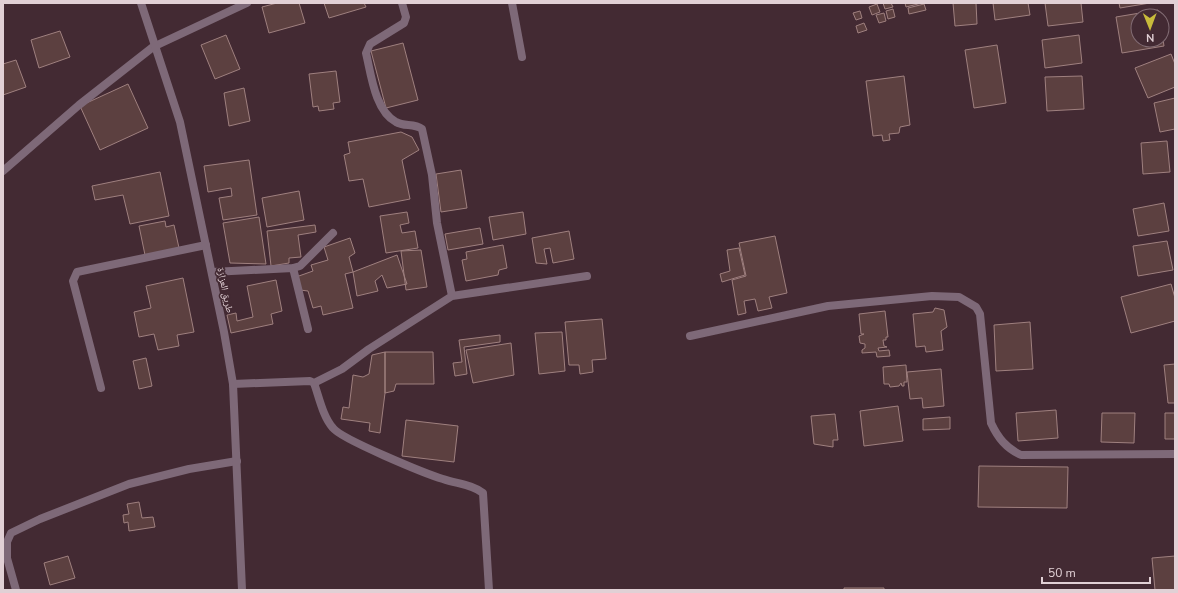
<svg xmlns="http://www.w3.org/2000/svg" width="1178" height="593" viewBox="0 0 1178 593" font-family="'Nunito Sans','Noto Naskh Arabic',sans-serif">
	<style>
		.building { fill: #5c4040; stroke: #9f807f }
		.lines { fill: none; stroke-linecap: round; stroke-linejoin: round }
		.minor { stroke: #7e6978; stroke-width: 8 }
		.tertiary { stroke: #7e6978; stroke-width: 8 }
		.labels { text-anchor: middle; stroke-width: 3.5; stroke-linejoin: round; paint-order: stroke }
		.street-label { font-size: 10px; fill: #e1d0d5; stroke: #432a33 }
	</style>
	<rect width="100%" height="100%" fill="#432a33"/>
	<!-- building -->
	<path class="building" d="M277 3H299L305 23 269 33 262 7Z
		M324 3H364L366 7 329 18Z
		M883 3H891L893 7 885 9Z
		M905 3H922L906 7Z
		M953 3H976L977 24 955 26Z
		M993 3H1028L1030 15 995 20Z
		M1045 3H1081L1083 22 1048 26Z
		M1119 3H1150L1120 8Z
		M877 4 880 12 872 15 869 7Z
		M924 4 926 10 909 14 908 8Z
		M893 9 895 17 888 19 886 11Z
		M1158 10 1159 16H1138V40H1162V33L1164 46 1122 53 1116 17Z
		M860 11 862 18 856 20 853 13Z
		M884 13 886 21 879 23 876 15Z
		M864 23 867 30 858 33 856 26Z
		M60 31 70 57 39 68 31 40Z
		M226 35 240 69 215 79 201 45Z
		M1079 35 1082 63 1045 68 1042 40Z
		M403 43 418 100 386 108 371 51Z
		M997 45 1006 103 974 108 965 50Z
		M1171 54 1175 64V87L1148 98 1135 68Z
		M16 60 26 87 3 95V64Z
		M336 71 340 102 333 103 334 109 319 111 318 106 313 107 309 74Z
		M904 76 910 125 900 127 899 133 889 134 890 140 883 141 882 135 873 136 866 81Z
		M1082 76 1084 109 1047 111 1045 77Z
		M128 84 148 128 100 150 80 106Z
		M244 88 250 121 229 126 224 93Z
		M1175 98V129L1160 132 1154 103Z
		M401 132 412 137 419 150 402 160 410 199 369 207 363 179 349 181 344 155 350 153 348 142Z
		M1167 141 1170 172 1143 174 1141 143Z
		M249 160 257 215 223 220 219 198 232 196 231 188 208 192 204 166Z
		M461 170 467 208 441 212 436 174Z
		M160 172 169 216 130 224 123 195 95 200 92 186Z
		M299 191 304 220 267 227 262 198Z
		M1164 203 1169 231 1138 236 1133 209Z
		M407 212 409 223 400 225 402 233 415 231 418 248 386 253 380 216Z
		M523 212 526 234 493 240 489 217Z
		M259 217 266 264 230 263 223 223Z
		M165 221 166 227 174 225 179 248 145 255 139 226Z
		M315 225 316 232 298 235 301 257 289 258V263L271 266 267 231Z
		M480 228 483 244 448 250 445 234Z
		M569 231 574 259 553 263 550 248 544 249 547 264 536 263 532 238Z
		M775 236 787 293 769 297 772 308 758 311 755 299 744 301 746 313 738 315 732 280 746 276 739 243Z
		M350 238 355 253 349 257 353 272 345 274 353 308 323 315 321 306 313 308 308 291 300 290 296 277 313 271 311 265 328 260 324 247Z
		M1167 241 1173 270 1138 276 1133 246Z
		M503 245 507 268 499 270 498 275 466 281 462 260 467 259 466 252Z
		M739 248 745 275 722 282 720 274 730 271 727 250Z
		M421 250 427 287 406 290 401 251Z
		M397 255 407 284 387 288 382 275 375 281 378 291 357 296 353 272Z
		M183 278 194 332 177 335 179 346 158 350 154 334 139 337 134 312 151 308 146 286Z
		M276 280 282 311 271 314 273 324 231 333 227 315 236 313 237 321 253 317 247 286Z
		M1171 284 1175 298V321L1131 333 1121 297Z
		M935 308 944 310 947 327 941 331 943 350 926 352 925 346 916 347 913 314 933 312Z
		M885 311 888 337H886V340H883L884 346 887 347 878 348 879 351 889 350 890 356 877 357 876 352 862 353V350L865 348V344L860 343 859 336 864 334H861L859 314Z
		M602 319 606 359 592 360 593 372 580 374 579 365H569L565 322Z
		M1030 322 1033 369 996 371 994 325Z
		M562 332 565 371 539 374 535 333Z
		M500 335V342L464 347 467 374 455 376 453 363 462 362 459 340Z
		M511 343 514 375 473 383 466 350Z
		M385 352V393L380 433 369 431 370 423 341 419 343 407 349 408 353 375 363 377 369 374 372 355Z
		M385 352H433L434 384H396L394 391 385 393Z
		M146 358 152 386 139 389 133 361Z
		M1175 364V403H1168L1164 365Z
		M906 365 907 382H904V386H902L901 383 899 386 890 387 889 384H884L883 367Z
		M941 369 944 406 923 408 922 398 910 399 907 372Z
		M898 406 903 441 864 446 860 411Z
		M1056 410 1058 438 1018 441 1016 413Z
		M1102 413H1135L1134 443 1101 442Z
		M1165 413H1175V439H1165Z
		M835 414 838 440H833V447L814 444 811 416Z
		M950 417V429L923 430V419Z
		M406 420 458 426 454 462 402 456Z
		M979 466 1068 467 1067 508 978 507Z
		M139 502 142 518 153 517 155 527 129 531 128 522 124 523 123 515 129 514 127 504Z
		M68 556 75 578 50 585 44 563Z
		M1175 556V590H1155L1152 558Z
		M844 588H884V590H844Z"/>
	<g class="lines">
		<!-- minor -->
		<path class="minor" d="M512 3 522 57
			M3 171 79 105 153 47 247 3
			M293 268 308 329
			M212 272 293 268 300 266 333 233
			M452 296 587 276
			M690 336 828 306 932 296 959 297 976 307 980 314 991 423C998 438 1006 448 1021 455L1175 454
			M314 383 342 369 369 349 452 296 437 223 432 175 422 129C414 123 404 127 396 122 375 111 371 74 366 53L370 44 404 23 406 17 402 3
			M233 384 310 381 314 383C319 397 323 417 333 428 341 439 426 474 443 479 457 484 471 484 483 493L489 590
			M101 388 73 281 77 272 206 245
			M16 590 7 558V542L11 533 40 519 129 484 189 469 237 461"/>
		<!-- tertiary -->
		<path class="tertiary" d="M141 3 180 122 224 332 233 384 242 590"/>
	</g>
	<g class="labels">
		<!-- street labels -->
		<g class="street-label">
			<text transform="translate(226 290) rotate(78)" y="4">طريق العزازة</text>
		</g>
	</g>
	<!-- border -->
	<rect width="1178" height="593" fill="none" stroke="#e1d0d5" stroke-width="8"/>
	<!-- north arrow -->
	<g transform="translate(1150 28) rotate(179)"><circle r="19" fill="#432a33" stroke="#826c74"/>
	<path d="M0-3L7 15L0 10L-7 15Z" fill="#c8bb3b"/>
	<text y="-6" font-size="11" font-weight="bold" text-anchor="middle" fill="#e1d0d5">N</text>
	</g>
	<!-- scale -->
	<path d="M1042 577v6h108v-6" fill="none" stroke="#e1d0d5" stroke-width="2"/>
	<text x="1048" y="577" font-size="12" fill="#e1d0d5" stroke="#432a33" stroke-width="3" paint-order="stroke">50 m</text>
</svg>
